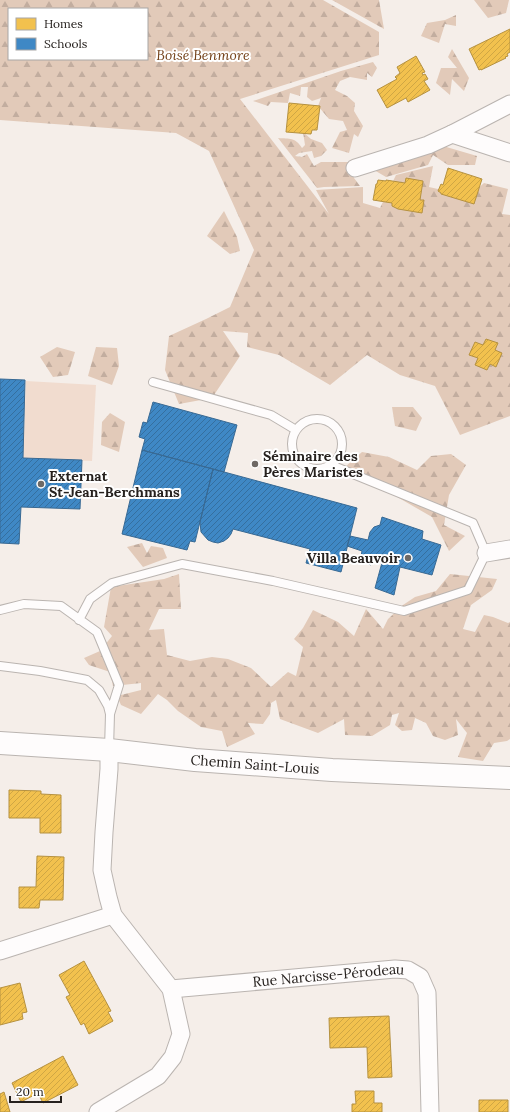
<svg xmlns="http://www.w3.org/2000/svg" width="510" height="1112" viewBox="0 0 510 1112" font-family="Lora,serif">
	<style>
		.green { fill: #f1dccf }
		.forest { fill: url(#forest-firs); fill-rule: evenodd }
		.homes { fill: url(#homes-hatch); stroke: #b59140 }
		.schools { fill: url(#schools-hatch); stroke: #386993 }
		.lines { fill: none; stroke-linecap: round; stroke-linejoin: round }
		.lane-casing { stroke: #bab4b0; stroke-width: 10 }
		.street-casing { stroke: #bab4b0; stroke-width: 19 }
		.secondary-casing { stroke: #bab4b0; stroke-width: 24 }
		.lane { stroke: #fefcfc; stroke-width: 8 }
		.street { stroke: #fefcfc; stroke-width: 17 }
		.secondary { stroke: #fefcfc; stroke-width: 22 }
		.poi-dot { fill: #6e6965; stroke: #fff; stroke-width: 1.5 }
		.labels { text-anchor: middle; stroke-width: 4; stroke-linejoin: round; paint-order: stroke }
		.park-label { font-size: 14px; font-style: italic; fill: #75431b; stroke: #fff }
		.poi-label { font-size: 14px; font-weight: bold; fill: #26211e; stroke: #fff; text-anchor: start }
		.street-label { font-size: 14px; fill: #26211e; stroke: #fff }
	</style>
	<defs>
		<pattern id="forest-firs" width="22" height="20" patternUnits="userSpaceOnUse"><rect width="22" height="20" fill="#e2cab9"/><path d="M5 1l3.5 6h-7zM16 11l3.5 6h-7z" fill="#c2ad9f"/></pattern>
		<pattern id="homes-hatch" width="6" height="6" patternUnits="userSpaceOnUse"><rect width="6" height="6" fill="#f2c14e"/><path d="M-1 1l2-2M0 6l6-6M5 7l2-2" fill="none" stroke="#cfa644"/></pattern>
		<pattern id="schools-hatch" width="6" height="6" patternUnits="userSpaceOnUse"><rect width="6" height="6" fill="#3f88c5"/><path d="M-1 1l2-2M0 6l6-6M5 7l2-2" fill="none" stroke="#356f9f"/></pattern>
	</defs>
	<rect width="100%" height="100%" fill="#f5eee9"/>
	<!-- green -->
	<path class="green" d="M26 381 96 385 92 461 23 458Z"/>
	<!-- forest -->
	<path class="forest" d="M0 0H323L379 32V55L240 99 329 214 316 190 363 187V203L380 208 396 175 433 166 429 187 469 196 484 183 508 189 502 214 510 215V416L460 435 435 386 400 375 367 355 330 385 279 355 247 347 248 333 223 331 240 356 212 398 179 404 165 370 169 336 206 319 230 307 254 250 209 151 176 133 0 120ZM9 9H147V59H9Z
		M332 0H379L384 29Z
		M474 0H509L506 13 488 18Z
		M456 15V26L445 24 439 43 421 36 427 23 445 20Z
		M452 49 469 78 464 91 452 79 450 95 436 83 441 68H457L448 57Z
		M373 62 377 68 372 77 367 73V80L350 77 340 81 335 90 347 96 355 103 354 111 363 126 358 137 354 134 349 153 332 148 340 132 347 130 343 121 329 119 318 106 321 98 312 101 307 97 308 87H301L300 96 290 93 288 103 271 102 268 106 253 101 341 71Z
		M303 132 311 139 322 143 327 150 321 156 314 158 312 151 299 153 295 156 302 157 307 154 314 166 321 162H348L354 178 360 186 324 187 317 188 278 138C290 139 295 137 302 148L305 145Z
		M443 146 477 156 475 165H448L433 155 428 165 386 177 374 170Z
		M224 211 237 237 240 251 230 254 207 236Z
		M57 347 75 352 68 375 53 377 40 357Z
		M96 347 117 348 119 366 112 385 88 376Z
		M392 407H413L422 418 416 431 395 426Z
		M110 413 125 422 119 452 101 445 102 422Z
		M362 452 389 457 417 470 431 456 451 454 466 465 449 495 444 525 465 536 449 551 432 517 345 467Z
		M142 543 147 553 151 546 163 548 167 558 143 567 127 547Z
		M179 574 181 609H159L149 630 164 629 167 655 190 661 212 657 228 659 251 668 271 687 288 672 296 676 303 647 294 639 303 628 313 610 338 622 354 636 366 609 383 629 388 619 403 605 415 597 436 591 450 574 497 579 492 590 471 605 463 629 475 632 484 615 493 617 508 623 510 622V739L507 741 494 743 483 761 458 757 467 733 456 719 458 735 445 740 433 736 426 723 415 718 412 730 402 731 395 725 399 713 392 715 390 725 372 736 345 735 344 719 318 733 280 719 276 700 271 703 270 714 263 724 248 723 255 734 227 747 222 731 201 727 178 711 167 700 158 694 141 714 121 705 117 696 141 690V683L113 686 110 672 89 665 84 658 100 651 112 636 104 627 111 587 164 579Z"/>
	<!-- homes -->
	<path class="homes" d="M510 29V52L507 54 508 56 505 57 506 58 481 70V69L479 70 469 49Z
		M416 56 425 72 422 73 423 75 425 74 428 79 424 81 430 90 408 102 406 98 387 108 377 90 397 79 395 77 400 73 397 67Z
		M289 103 320 106 317 130H312L311 134 286 132Z
		M448 168 482 179 474 204 441 194V193L438 191 441 184 443 185Z
		M406 178 423 181 420 200H424L422 213 398 209 392 206V203L373 200 376 184H377L378 180 386 181V180L405 183Z
		M486 339 498 343 495 350 502 353 496 367 490 364 487 370 475 365 478 358 469 355 475 342 483 345Z
		M9 790 41 791V794L61 795V833H40V818H9Z
		M37 856 64 857 63 900H40L39 908H19V887H36Z
		M84 961 111 1011 108 1012 113 1021 89 1034 84 1023 81 1025 66 997 70 995 59 975Z
		M20 983 27 1012 22 1013 23 1019 0 1025V988Z
		M389 1016 392 1077 368 1078 367 1047 330 1048 329 1018Z
		M63 1056 78 1085 43 1103 38 1093 21 1102 12 1083Z
		M355 1091H374V1103H382V1112H352V1104H356Z
		M4 1092 10 1112H0V1094Z
		M479 1100H508V1112H479Z"/>
	<!-- schools -->
	<path class="schools" d="M0 379 25 380 23 458 82 460 80 509 21 507 19 544 0 543Z
		M153 402 237 425 224 472 142 450 145 439 139 437 143 422 147 423Z
		M142 450 213 469 195 542 190 541 187 550 122 534Z
		M213 469 357 508 341 572 306 563 310 549 233 529 231 534 228 538 224 541 218 543 213 542 208 540 201 532 200 522Z
		M382 517 423 531 422 539 441 545 432 575 400 567 394 595 375 588 383 559 374 556 371 565 363 561 361 556 362 551 347 546 350 536 368 540 370 532 374 527 380 525Z"/>
	<g class="lines">
		<!-- lane casing -->
		<g class="lane-casing">
			<path id="lane" d="M153 382 271 415 296 430
				M292 444a25 25 0 1 1 50 0a25 25 0 1 1-50 0Z
				M0 610 24 604 61 606 97 632 119 685 110 714 109 749
				M79 620 90 599 112 583 182 564 273 581 404 611 468 590 486 553 473 523 331 465
				M0 666 40 671 87 680 99 690 108 706 110 714"/>
		</g>
		<!-- street casing -->
		<g class="street-casing">
			<g id="street">
				<path d="M452 134 510 153"/>
				<path d="M355 168 428 145 452 134 510 104"/>
				<path d="M486 553 510 549"/>
				<path d="M0 951 113 915"/>
				<path id="s1" d="M171 989 395 969 408 970 420 977 427 993 430 1112"/>
				<path d="M98 1112 158 1076 173 1057 181 1034 171 989 113 915 108 897 102 870 104 832 109 769V750"/>
			</g>
		</g>
		<!-- secondary casing -->
		<g class="secondary-casing">
			<g id="secondary">
				<path id="s2" d="M0 743 109 750 195 760 332 770 510 778"/>
			</g>
		</g>
		<!-- lane -->
		<use href="#lane" class="lane"/>
		<!-- street -->
		<use href="#street" class="street"/>
		<!-- secondary -->
		<use href="#secondary" class="secondary"/>
	</g>
	<!-- markers -->
	<g class="poi-dot">
		<circle cx="255" cy="464" r="4"/>
		<circle cx="41" cy="484" r="4"/>
		<circle cx="408" cy="558" r="4"/>
	</g>
	<g class="labels">
		<!-- park labels -->
		<g class="park-label">
			<text x="203" y="60">Boisé Benmore</text>
		</g>
		<!-- poi labels -->
		<g class="poi-label">
			<text x="263" y="461">Séminaire des<tspan x="263" dy="16">Pères Maristes</tspan></text>
			<text x="49" y="481">Externat<tspan x="49" dy="16">St-Jean-Berchmans</tspan></text>
			<text x="400" y="563" text-anchor="end">Villa Beauvoir</text>
		</g>
		<!-- street labels -->
		<g class="street-label">
			<text dy="5" stroke="none"><textPath href="#s2" startOffset="256">Chemin Saint-Louis</textPath></text>
			<text dy="5" stroke="none"><textPath href="#s1" startOffset="158">Rue Narcisse-Pérodeau</textPath></text>
		</g>
	</g>
	<!-- legend -->
	<rect x="8" y="8" width="140" height="52" fill="#ffffff" stroke="#a8a6a5"/>
	<rect x="16" y="18" width="20" height="12" fill="#f2c14e" stroke="#a8a6a5"/>
	<text x="44" y="28" font-size="12" fill="#26211e">Homes</text>
	<rect x="16" y="38" width="20" height="12" fill="#3f88c5" stroke="#a8a6a5"/>
	<text x="44" y="48" font-size="12" fill="#26211e">Schools</text>
	<!-- scale -->
	<path d="M10 1096v6h51v-6" fill="none" stroke="#26211e" stroke-width="2"/>
	<text x="16" y="1096" font-size="12" fill="#26211e" stroke="#ffffff" stroke-width="3" paint-order="stroke">20 m</text>
</svg>
